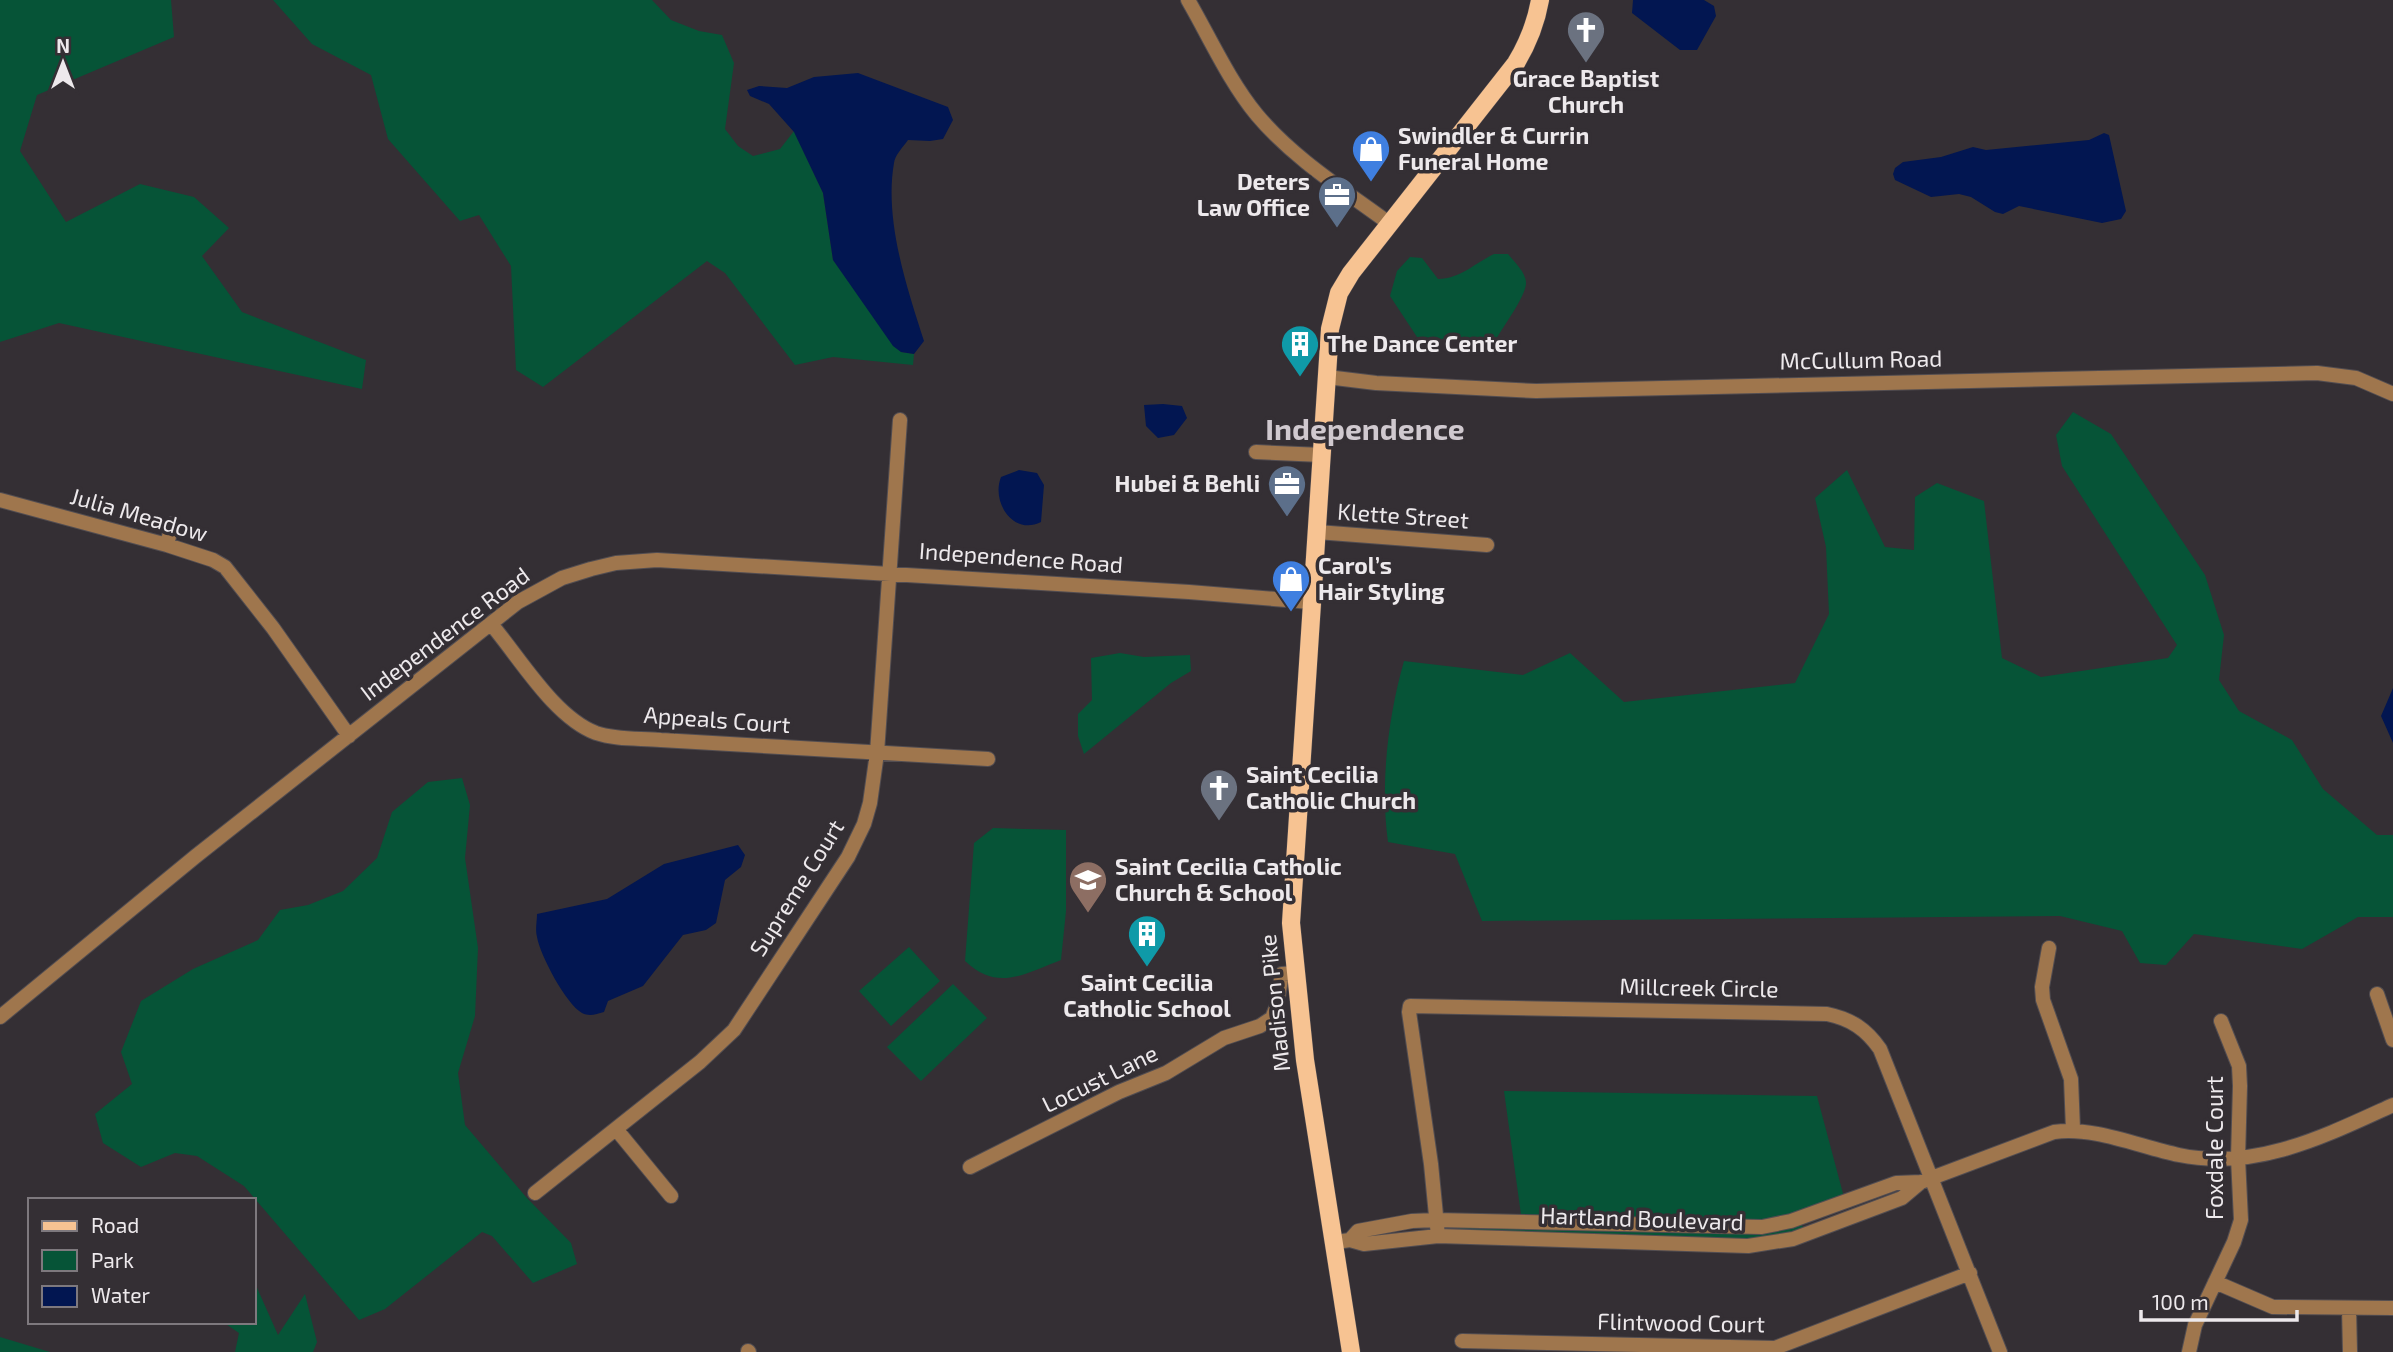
<svg xmlns="http://www.w3.org/2000/svg" width="2393" height="1352" viewBox="0 0 2393 1352" font-family="'Exo 2',sans-serif">
	<style>
		.green { fill: #065437 }
		.water { fill: #021651 }
		.lines { fill: none; stroke-linecap: round; stroke-linejoin: round }
		.minor-casing { stroke: #524d51; stroke-width: 16 }
		.major-casing { stroke: #524d51; stroke-width: 19 }
		.minor { stroke: #9f764d; stroke-width: 14 }
		.major { stroke: #f7c392; stroke-width: 18 }
		.labels { text-anchor: middle; stroke-width: 7; stroke-linejoin: round; paint-order: stroke }
		.poi-label { font-size: 23px; font-weight: bold; fill: #ede9ec; stroke: #342f34; text-anchor: start }
		.street-label { font-size: 23px; fill: #ede9ec; stroke: #342f34 }
		.district-label { font-size: 30px; font-weight: bold; fill: #d0c9cf; stroke: #342f34 }
	</style>
	<rect width="100%" height="100%" fill="#342f34"/>
	<!-- green -->
	<path class="green" d="M0 0H171L174 37 37 95 20 151 66 222 140 184 194 197 229 228 202 256 242 312 366 360 362 389 59 323 0 342Z
		M273 0H652L671 20 699 31 722 35 734 63 725 129 738 146 753 156 780 149 794 131 823 193 833 260 901 352 914 354 913 365 833 357 795 365 725 273 707 261 543 387 516 370 511 266 479 215 460 221 388 139 371 75 312 44Z
		M1494 254H1508C1514 262 1526 272 1526 283 1526 297 1501 329 1494 343L1417 337 1390 296 1397 271 1410 257 1422 258 1438 279C1460 279 1475 263 1494 254Z
		M2073 412 2111 434 2205 575 2224 635 2219 680 2239 711 2292 740 2323 789 2377 835H2393V917H2358L2302 949 2194 934 2166 965 2140 963 2122 931 2060 916 1482 921 1455 854 1388 842C1380 784 1388 717 1404 661L1523 675 1570 653 1624 702 1795 683 1829 614 1826 547 1815 498 1847 470 1885 547 1914 550 1915 497 1937 483 1984 501 2002 658 2041 677 2168 658 2177 645 2062 466 2056 435Z
		M1120 653 1144 657 1190 655 1191 671 1171 683 1084 754 1078 736V714L1092 700 1091 658Z
		M462 778 470 805 465 858 478 948 475 1016 458 1073 465 1125 526 1197 571 1243 577 1264 533 1283 492 1236 482 1232 385 1309 359 1320 244 1186 197 1156 175 1153 141 1167 103 1143 95 1114 132 1084 121 1052 141 1001 193 969 258 940 280 910 308 905 343 891 377 858 392 812 428 782Z
		M993 828 1066 830V911L1061 960C1024 974 998 992 965 961L974 843Z
		M909 947 940 981 891 1026 859 991Z
		M953 984 987 1018 921 1081 887 1047Z
		M1504 1091 1817 1096 1845 1201 1791 1221 1522 1222Z
		M1800 1223 1804 1228 1801 1231 1746 1240 1458 1230V1227Z
		M254 1281 278 1335 305 1294 317 1342 313 1352H235L239 1333 223 1322H254Z
		M0 1337 50 1352H0Z"/>
	<!-- water -->
	<path class="water" d="M1704 0 1714 6 1716 16 1697 50H1680L1632 13 1633 0Z
		M858 73 948 107 953 120 943 139 930 141 908 140C903 147 895 155 894 163 884 220 907 288 924 341L914 354 901 352 893 346 833 260 823 193 794 132 769 104 750 96 747 90 759 86 787 88 814 77Z
		M2104 133 2109 135 2126 211 2121 219 2102 223 2019 206 2003 214 1995 212 1971 197 1959 194 1931 197 1895 180 1893 174 1895 168 1903 162 1941 157 1973 147 1986 150 2089 140Z
		M1163 404 1182 406 1187 418 1174 435 1158 438 1146 426 1144 405Z
		M1019 470 1037 473 1044 485 1041 522C1013 536 991 502 1001 477Z
		M2393 688V743L2381 716Z
		M738 845 745 855 741 867 725 880 716 923 706 930 683 935 643 986 608 1001 604 1012C596 1014 590 1017 582 1013 566 1004 540 955 537 937 535 930 537 921 537 914L607 899 664 864Z"/>
	<g class="lines">
		<!-- minor casing -->
		<g class="minor-casing">
			<path id="minor" d="M1188 0C1210 38 1229 81 1257 115 1294 159 1344 190 1390 224
				M1327 377 1376 383 1536 391 2317 373 2356 378 2393 394
				M1256 452 1322 455
				M0 500 167 545 213 560 225 567 273 628 349 736
				M1317 532 1487 545
				M167 545 172 524
				M491 624C520 658 554 717 596 733 616 740 641 738 661 740L988 759
				M2049 948 2042 987 2043 1000 2071 1079 2073 1129
				M2377 994 2393 1040
				M0 1017 196 856 518 602 562 578 591 569 616 563 657 560 1189 592 1311 602
				M616 1129 671 1196
				M970 1167 1119 1092 1166 1073 1224 1038 1260 1026 1272 1018 1276 1008 1282 974 1295 973
				M535 1193 700 1062 734 1030 848 857 864 824 870 803 877 753 900 420
				M1438 1236 1431 1164 1409 1012 1410 1006 1827 1014C1851 1019 1866 1029 1880 1049L2000 1352
				M1350 1240 1358 1231 1412 1221 1436 1220 1762 1227 1791 1221 1896 1183 1921 1182 2054 1132C2093 1126 2140 1147 2179 1155 2256 1171 2325 1136 2393 1105
				M1343 1241 1350 1240 1364 1244 1438 1236 1748 1246 1793 1239 1902 1198 1921 1182
				M2215 1282 2273 1307 2393 1308
				M2349 1308 2350 1352
				M1462 1341 1775 1348 1970 1273
				M748 1351 749 1352
				M2189 1352 2195 1325 2234 1242 2241 1220 2238 1158 2240 1086 2239 1066 2221 1021"/>
		</g>
		<!-- major casing -->
		<g class="major-casing">
			<path id="major" d="M1351 1352 1305 1060 1291 923 1330 329 1339 293 1351 273 1516 63C1528 43 1536 23 1540 0"/>
		</g>
		<!-- minor -->
		<use href="#minor" class="minor"/>
		<!-- major -->
		<use href="#major" class="major"/>
	</g>
	<!-- icons -->
	<defs>
		<g id="church-pin" transform="scale(2.0125)"><path d="M0 17L-7.5 6A9.5 9.5 0 1 1 7.5 6Z" fill="#6b7280" stroke="#342f34"/><path d="M-1.2-6h2.4v3.5h3.3v2.4h-3.3V6h-2.4V-.1h-3.3v-2.4h3.3Z" fill="#fff"/></g>
		<g id="shop-pin" transform="scale(2.0125)"><path d="M0 17L-7.5 6A9.5 9.5 0 1 1 7.5 6Z" fill="#3f7fe0" stroke="#342f34"/><path d="M-5-2.5h2.3a2.7 3.5 0 0 1 5.4 0H5L5.5 6h-11ZM-1.5-2.5h3a1.5 2.3 0 0 0-3 0Z" fill="#fff"/></g>
		<g id="office-pin" transform="scale(2.0125)"><path d="M0 17L-7.5 6A9.5 9.5 0 1 1 7.5 6Z" fill="#5c6f8a" stroke="#342f34"/><path d="M-6-3h4V-5.5h4V-3h4V5H-6ZM-1-4.5V-3h2v-1.5ZM-6 0V1H6V0Z" fill="#fff"/></g>
		<g id="building-pin" transform="scale(2.0125)"><path d="M0 17L-7.5 6A9.5 9.5 0 1 1 7.5 6Z" fill="#0f9aa8" stroke="#342f34"/><path d="M-4-6H4V6H1V3H-1V6H-4ZM-2.5-4.3h1.7v1.8h-1.7ZM.8-4.3h1.7v1.8H.8ZM-2.5-1h1.7V.8h-1.7ZM.8-1h1.7V.8H.8Z" fill="#fff"/></g>
		<g id="school-pin" transform="scale(2.0125)"><path d="M0 17L-7.5 6A9.5 9.5 0 1 1 7.5 6Z" fill="#8d6e63" stroke="#342f34"/><path d="M0-5L7-2L0 1L-7-2ZM-4 1L0 2.5L4 1V4Q0 6-4 4Z" fill="#fff"/></g>
	</defs>
	<g fill-rule="evenodd">
		<use href="#church-pin" x="1586" y="30"/>
		<use href="#shop-pin" x="1371" y="149"/>
		<use href="#office-pin" x="1337" y="195"/>
		<use href="#building-pin" x="1300" y="344"/>
		<use href="#office-pin" x="1287" y="484"/>
		<use href="#shop-pin" x="1291" y="579"/>
		<use href="#church-pin" x="1219" y="788"/>
		<use href="#school-pin" x="1088" y="880"/>
		<use href="#building-pin" x="1147" y="934"/>
	</g>
	<g class="labels">
		<!-- poi labels -->
		<g class="poi-label">
			<text x="1586" y="87" text-anchor="middle">Grace Baptist<tspan x="1586" dy="26">Church</tspan></text>
			<text x="1398" y="144">Swindler &amp; Currin<tspan x="1398" dy="26">Funeral Home</tspan></text>
			<text x="1310" y="190" text-anchor="end">Deters<tspan x="1310" dy="26">Law Office</tspan></text>
			<text x="1327" y="352">The Dance Center</text>
			<text x="1260" y="492" text-anchor="end">Hubei &amp; Behli</text>
			<text x="1318" y="574">Carol’s<tspan x="1318" dy="26">Hair Styling</tspan></text>
			<text x="1246" y="783">Saint Cecilia<tspan x="1246" dy="26">Catholic Church</tspan></text>
			<text x="1115" y="875">Saint Cecilia Catholic<tspan x="1115" dy="26">Church &amp; School</tspan></text>
			<text x="1147" y="991" text-anchor="middle">Saint Cecilia<tspan x="1147" dy="26">Catholic School</tspan></text>
		</g>
		<!-- street labels -->
		<g class="street-label">
			<text transform="translate(1861 360) rotate(-1)" y="8">McCullum Road</text>
			<text transform="translate(139 515) rotate(16)" y="8">Julia Meadow</text>
			<text transform="translate(1403 516) rotate(4)" y="8">Klette Street</text>
			<text transform="translate(1021 558) rotate(4)" y="8">Independence Road</text>
			<text transform="translate(445 634) rotate(-37)" y="8">Independence Road</text>
			<text transform="translate(717 720) rotate(4)" y="8">Appeals Court</text>
			<text transform="translate(797 888) rotate(-58)" y="8">Supreme Court</text>
			<text transform="translate(1699 988) rotate(1)" y="8">Millcreek Circle</text>
			<text transform="translate(1275 1003) rotate(-96)" y="8">Madison Pike</text>
			<text transform="translate(1100 1079) rotate(-26)" y="8">Locust Lane</text>
			<text transform="translate(2215 1148) rotate(-90)" y="8">Foxdale Court</text>
			<text transform="translate(1642 1219) rotate(2)" y="8">Hartland Boulevard</text>
			<text transform="translate(1681 1323) rotate(1)" y="8">Flintwood Court</text>
		</g>
		<!-- district labels -->
		<g class="district-label">
			<text x="1365" y="440">Independence</text>
		</g>
	</g>
	<!-- legend -->
	<rect x="28" y="1198" width="228" height="126" fill="#342f34" stroke="#7e797e" stroke-width="2"/>
	<rect x="42" y="1221" width="35" height="10" fill="#f7c392" stroke="#7e797e" stroke-width="2"/>
	<text x="91" y="1233" font-size="21" fill="#ede9ec">Road</text>
	<rect x="42" y="1250" width="35" height="21" fill="#065437" stroke="#7e797e" stroke-width="2"/>
	<text x="91" y="1268" font-size="21" fill="#ede9ec">Park</text>
	<rect x="42" y="1286" width="35" height="21" fill="#021651" stroke="#7e797e" stroke-width="2"/>
	<text x="91" y="1303" font-size="21" fill="#ede9ec">Water</text>
	<!-- north arrow -->
	<g transform="translate(63 63)" stroke="#342f34" stroke-width="5" paint-order="stroke">
	<path d="M0-5L12 26L0 18L-12 26Z" fill="#ede9ec"/>
	<text y="-10" font-size="19" font-weight="bold" text-anchor="middle" fill="#ede9ec">N</text>
	</g>
	<!-- scale -->
	<path d="M2141 1310v10h156v-10" fill="none" stroke="#ede9ec" stroke-width="3.5"/>
	<text x="2152" y="1310" font-size="21" fill="#ede9ec" stroke="#342f34" stroke-width="5" paint-order="stroke">100 m</text>
</svg>
